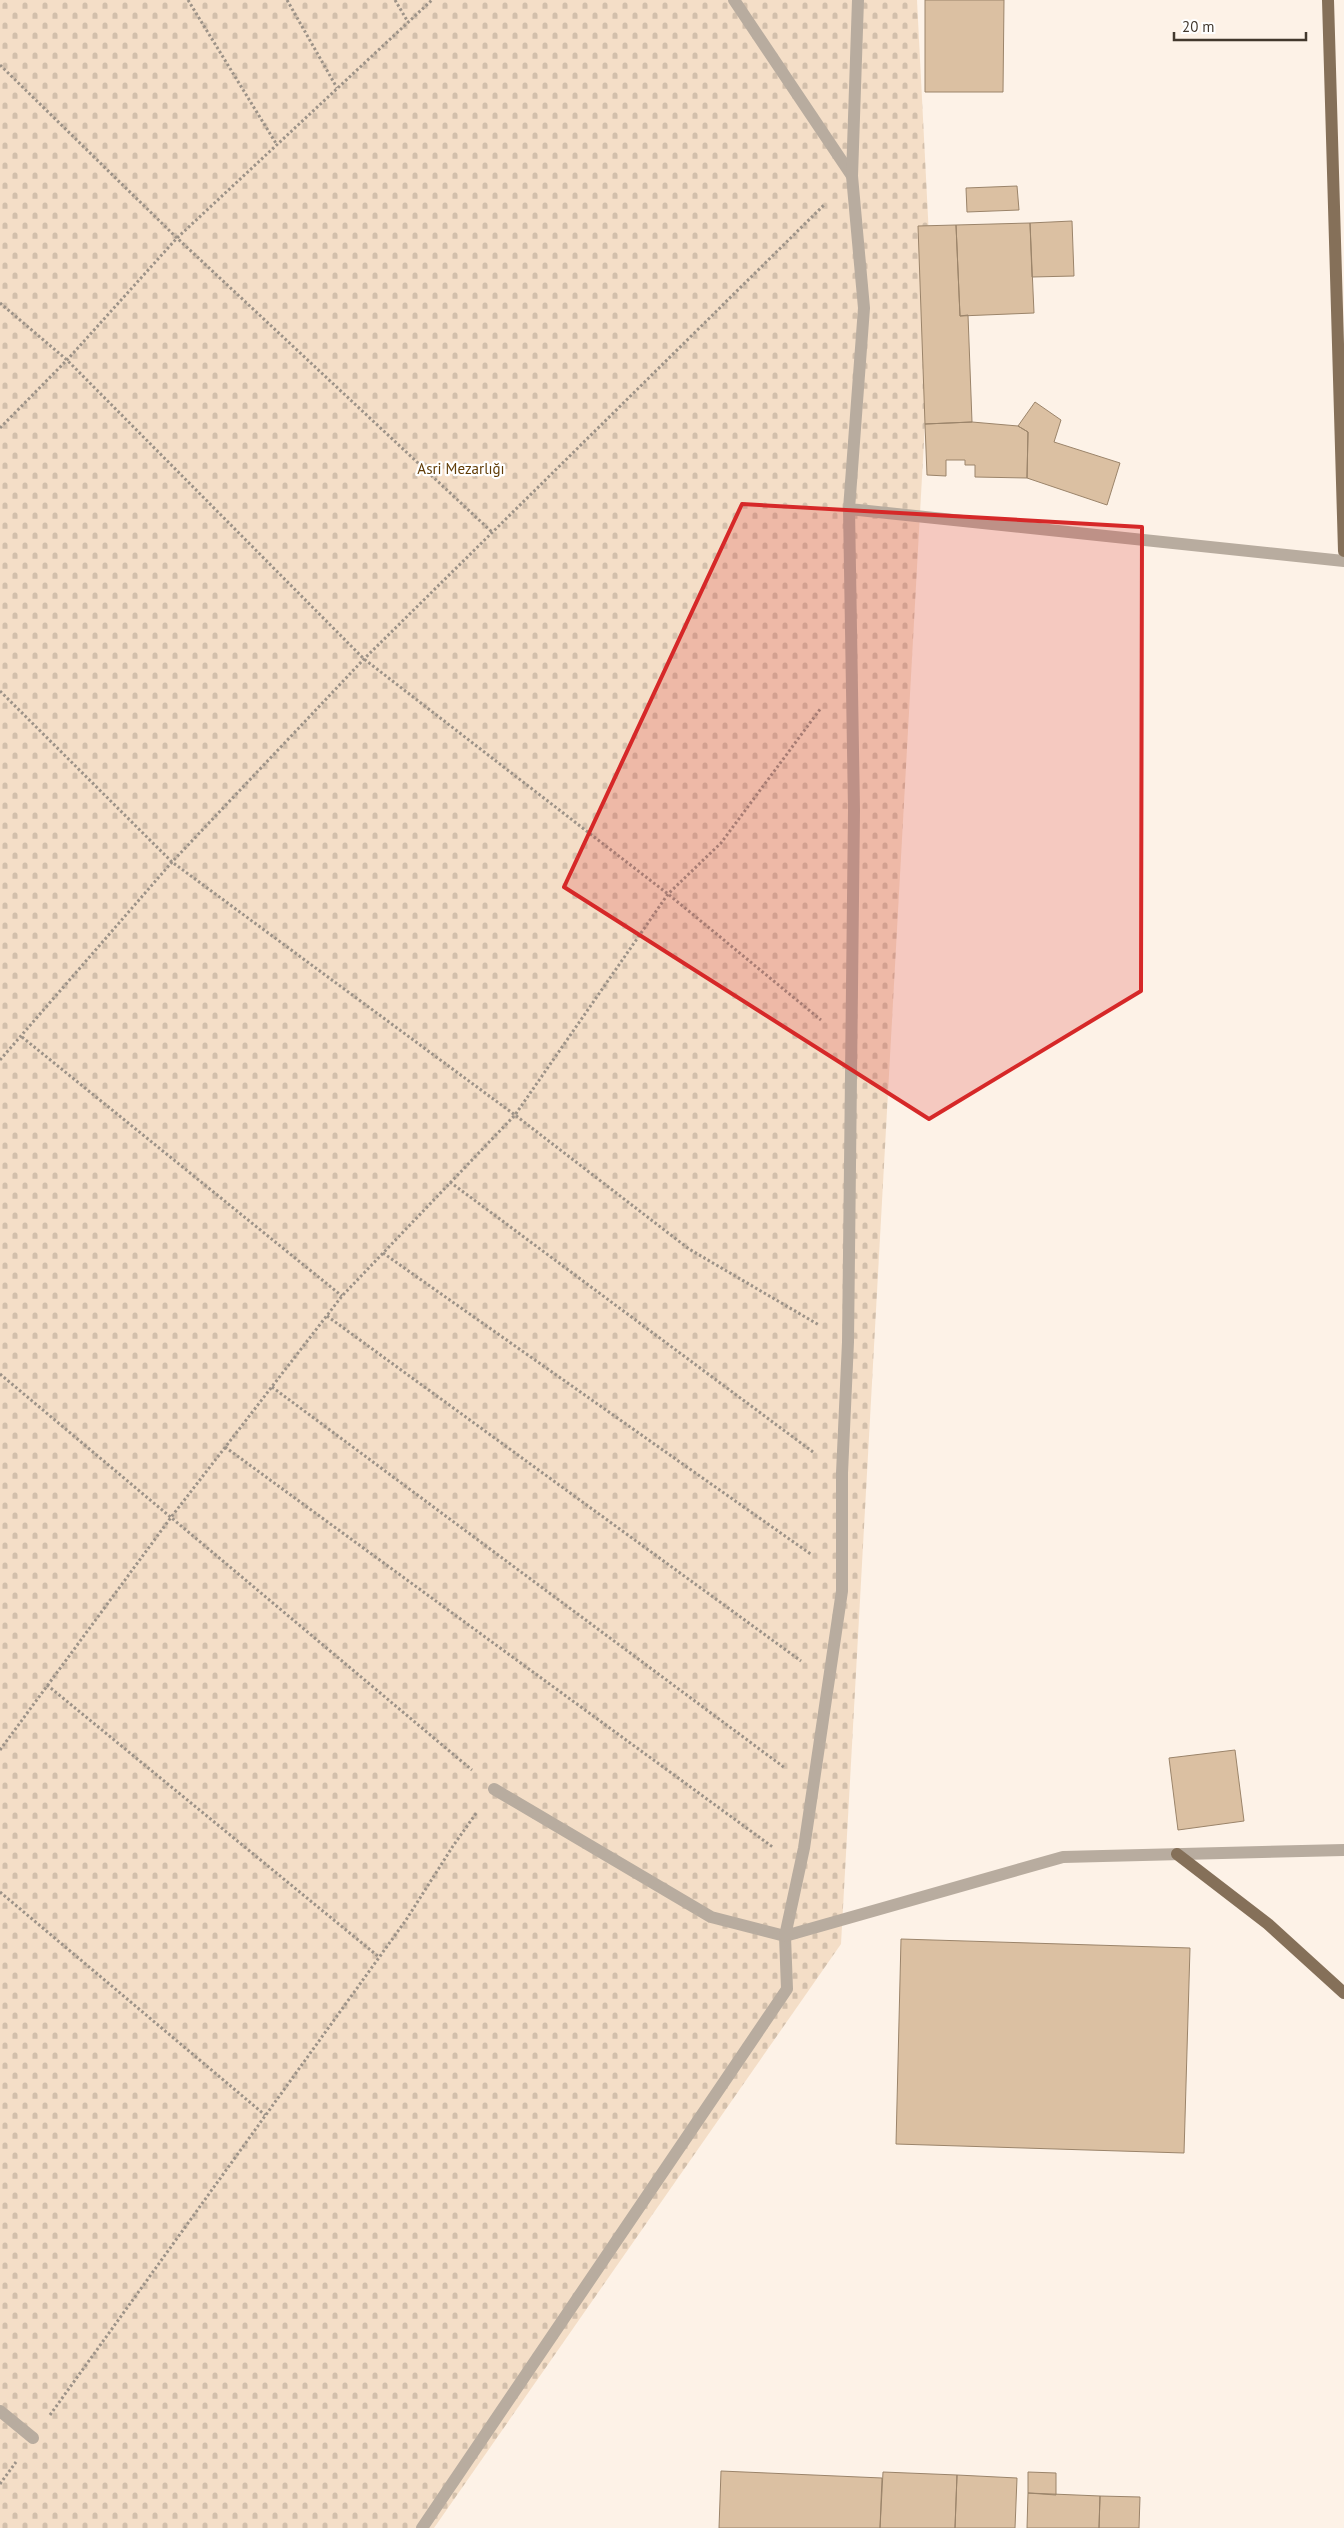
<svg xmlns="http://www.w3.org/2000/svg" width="1344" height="2528" viewBox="0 0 1344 2528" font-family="'PT Sans',sans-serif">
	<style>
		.cemetery { fill: url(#cemetery-stones) }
		.building { fill: #dbc0a2; stroke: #9b846a }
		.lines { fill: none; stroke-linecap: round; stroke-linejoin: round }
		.path { stroke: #9d9388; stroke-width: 3; stroke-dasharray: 2.5 2.5; stroke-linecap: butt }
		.service { stroke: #b8ac9f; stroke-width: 12 }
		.minor { stroke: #b8ac9f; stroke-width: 12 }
		.primary { stroke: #857059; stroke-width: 12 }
		.marked { fill: #d62828; fill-opacity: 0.2; stroke: #d62828; stroke-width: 4; stroke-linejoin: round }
		.labels { text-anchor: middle; stroke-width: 4.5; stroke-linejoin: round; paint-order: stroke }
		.park-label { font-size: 15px; fill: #623d07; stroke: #fff }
	</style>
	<defs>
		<pattern id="cemetery-stones" width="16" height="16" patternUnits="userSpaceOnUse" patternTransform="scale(1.25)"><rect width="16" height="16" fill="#f4dec7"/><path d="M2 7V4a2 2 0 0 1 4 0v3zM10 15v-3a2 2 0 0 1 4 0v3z" fill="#d2bfab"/></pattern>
	</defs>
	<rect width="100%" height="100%" fill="#fdf2e7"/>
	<!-- cemetery -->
	<path class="cemetery" d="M0 0H917L932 296 841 1944 434 2528H0Z"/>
	<!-- building -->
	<path class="building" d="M925 0H1004L1003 92H925Z
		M1017 186 1019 210 967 212 966 188Z
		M1072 221 1074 276 1032 277 1030 223Z
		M1030 223 1034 313 960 316 956 225Z
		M956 225 960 316 968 315 972 422 925 424 918 226Z
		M1035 402 1061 420 1054 442 1120 463 1107 505 1027 478 1028 432 1018 426Z
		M972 422 1018 426 1028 432 1027 478 975 477V465H965V460H946V476L927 475 925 424Z
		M1235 1750 1244 1821 1178 1830 1169 1758Z
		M901 1939 1190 1948 1184 2153 896 2144Z
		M721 2471 882 2478 880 2528H719Z
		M883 2472 957 2475 955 2528H880Z
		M1028 2472 1056 2473V2495L1028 2493Z
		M957 2475 1017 2478 1015 2528H955Z
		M1028 2493 1100 2496 1099 2528H1027Z
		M1100 2496 1140 2497 1139 2528H1099Z"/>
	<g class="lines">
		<!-- path -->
		<path class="path" d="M188 0 277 145
			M287 0 337 88
			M395 0 408 22
			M0 65 177 238 493 533
			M0 303 67 360 364 659 668 894 821 1020
			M0 428 67 360 177 238 432 0
			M0 691 172 862 515 1115 689 1249 819 1325
			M22 1037 342 1296
			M0 1060 172 862 364 659 825 204
			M450 1182 813 1452
			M383 1253 812 1555
			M327 1316 801 1661
			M0 1374 472 1770
			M272 1387 785 1768
			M225 1447 774 1848
			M47 1685 379 1957
			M0 1750 172 1516 342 1296 515 1115 668 894 721 843 821 708
			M0 1892 265 2115
			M50 2415 406 1920 453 1846 477 1812
			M0 2484 16 2462"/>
		<!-- service -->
		<path class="service" d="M734 0 852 176
			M0 2411 33 2438
			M422 2528 787 1989 785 1936 711 1917 494 1789"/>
		<!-- minor -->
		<path class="minor" d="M858 0 852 176 864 308 849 509 854 810 848 1342 842 1473V1591L804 1848 785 1936 1063 1857 1344 1850
			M849 509 1344 561"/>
		<!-- primary -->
		<path class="primary" d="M1328 0 1344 551
			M1177 1854 1268 1924 1344 1993"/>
	</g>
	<!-- marked area -->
	<path class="marked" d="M742 504 1142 527 1141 991 929 1119 564 887Z"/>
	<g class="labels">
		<!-- park labels -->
		<g class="park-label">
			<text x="461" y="474">Asri Mezarlığı</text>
		</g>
	</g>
	<!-- scale -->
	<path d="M1174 32v8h132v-8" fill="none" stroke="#42382d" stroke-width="2.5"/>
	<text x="1182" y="32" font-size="15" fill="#42382d" stroke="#ffffff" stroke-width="4" paint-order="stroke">20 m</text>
</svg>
